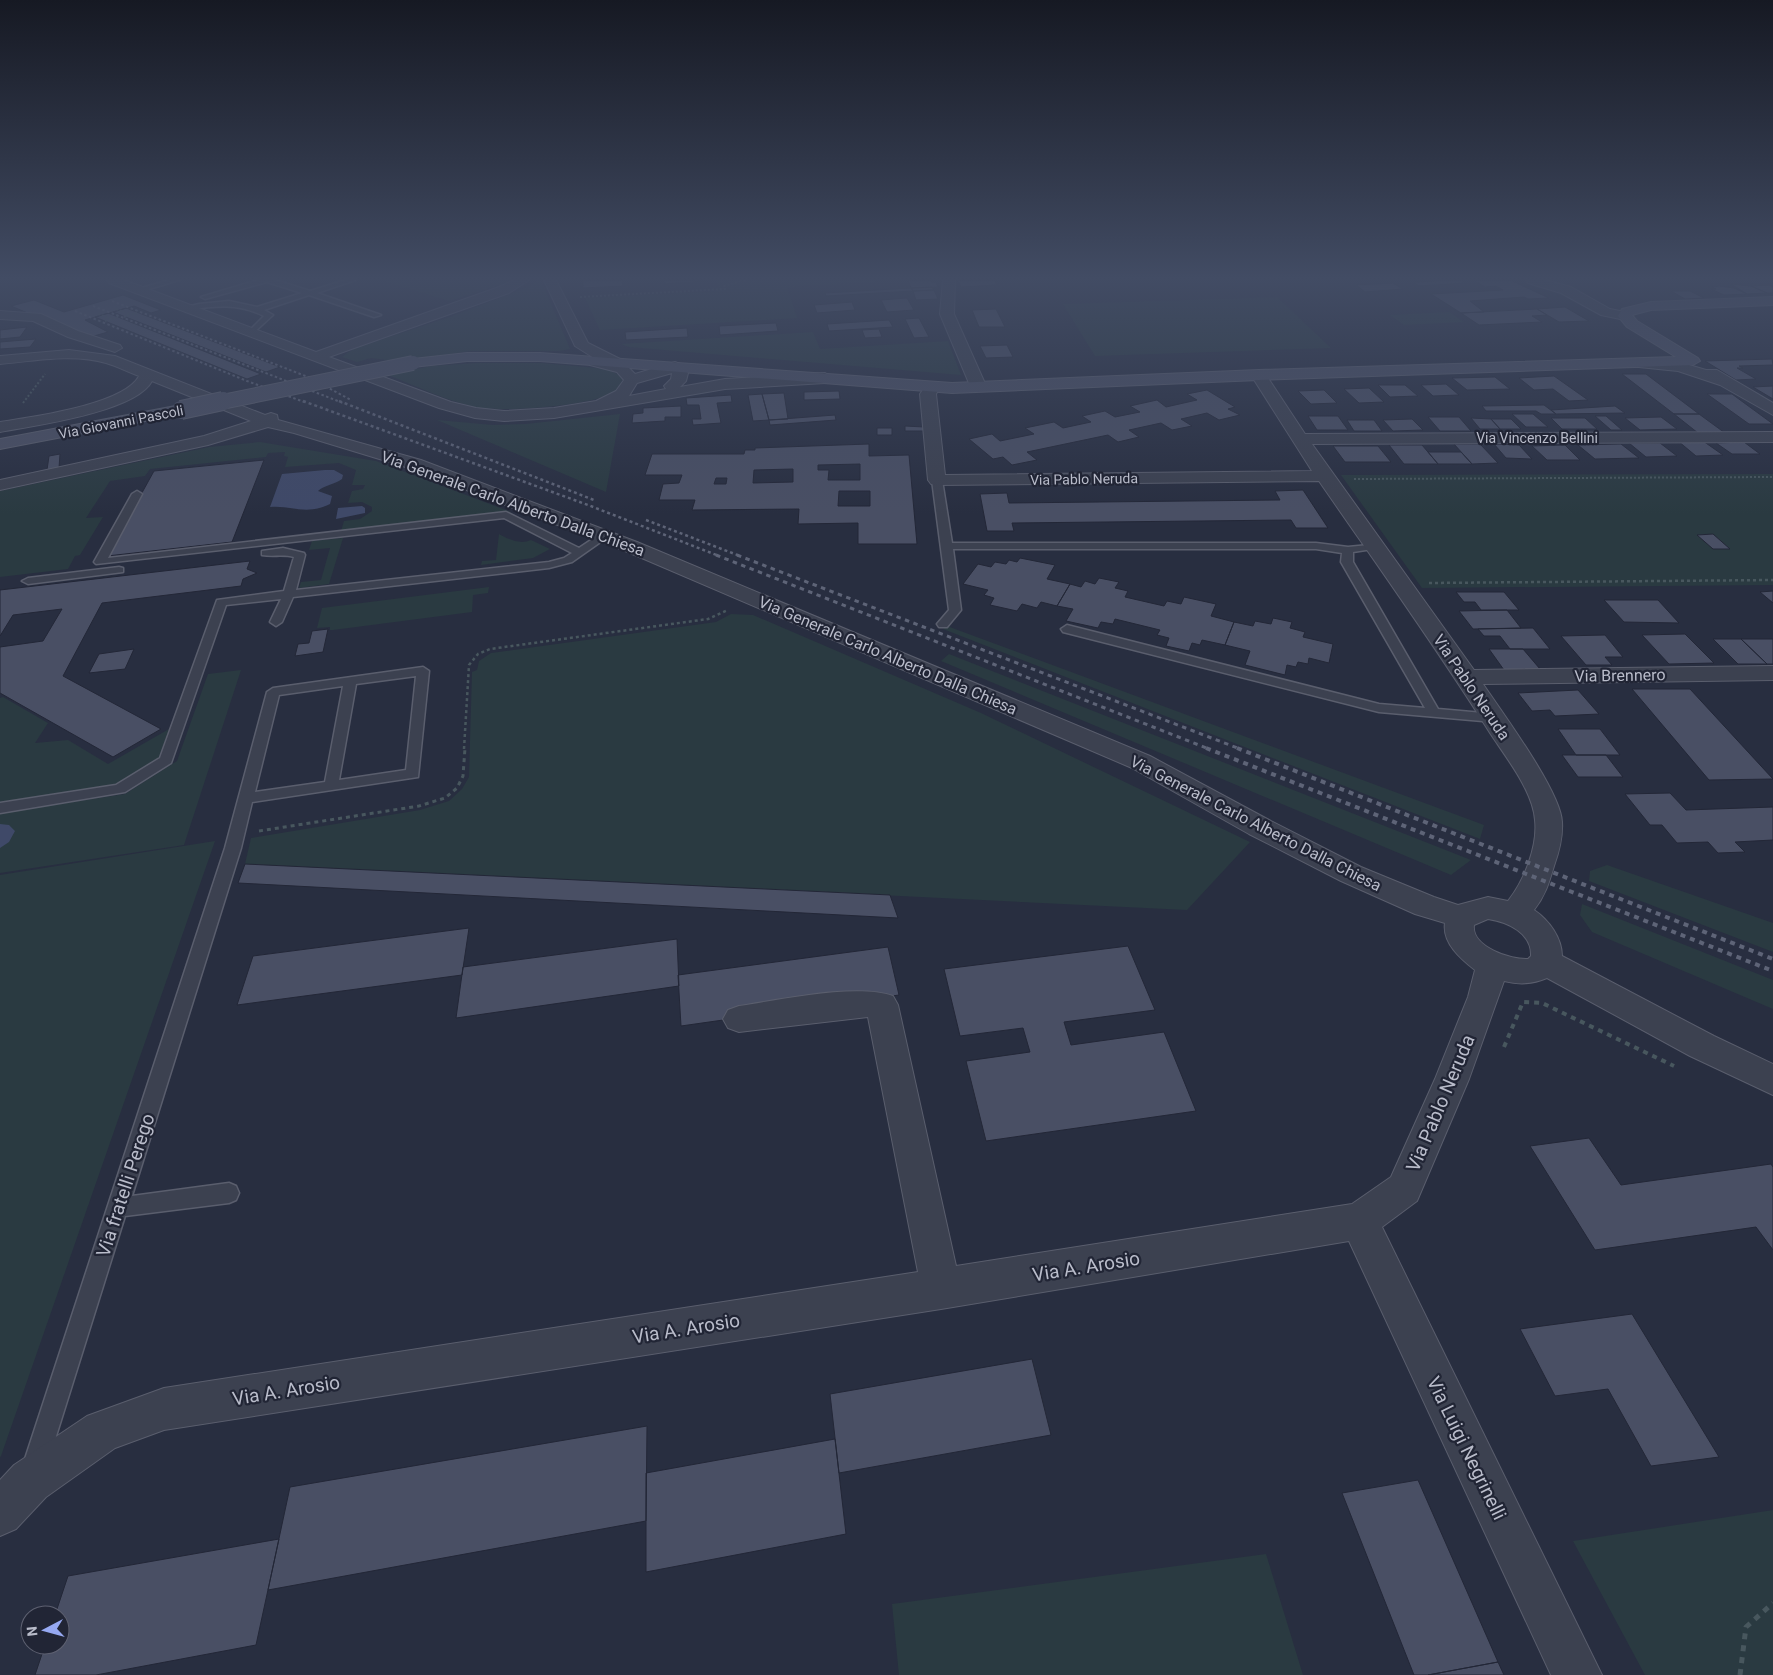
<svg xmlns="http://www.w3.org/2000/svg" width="1773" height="1675" viewBox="0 0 1773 1675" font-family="Roboto,sans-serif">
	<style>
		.green { fill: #2a3a41 }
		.water { fill: #3f4968 }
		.building { fill: #494f64; stroke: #232737; fill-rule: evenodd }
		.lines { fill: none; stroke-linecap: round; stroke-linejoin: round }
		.lane-casing { stroke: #5a5e6d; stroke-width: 3 }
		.street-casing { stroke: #5a5e6d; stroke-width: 2 }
		.secondary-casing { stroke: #5a5e6d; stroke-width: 2 }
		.path-far4 { stroke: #48575e; stroke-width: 2; stroke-dasharray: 2 2; stroke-linecap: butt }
		.path-far3 { stroke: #48575e; stroke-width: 2.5; stroke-dasharray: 3 3; stroke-linecap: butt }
		.path-far2 { stroke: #48575e; stroke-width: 3; stroke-dasharray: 4 4; stroke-linecap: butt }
		.path-far1 { stroke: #48575e; stroke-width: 4; stroke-dasharray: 5 5; stroke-linecap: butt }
		.path { stroke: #48575e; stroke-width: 5; stroke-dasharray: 6 6; stroke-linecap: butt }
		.lane { fill: #3c4150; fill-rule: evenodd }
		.street { fill: #3c4150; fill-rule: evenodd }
		.secondary { fill: #4a4f63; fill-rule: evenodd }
		.rail-far3 { stroke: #5e6477; stroke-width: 2; stroke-dasharray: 2.5 2.5; stroke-linecap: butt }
		.rail-far2 { stroke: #5e6477; stroke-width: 2.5; stroke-dasharray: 3 3; stroke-linecap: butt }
		.rail-far1 { stroke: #5e6477; stroke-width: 3; stroke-dasharray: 4.5 4.5; stroke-linecap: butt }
		.rail { stroke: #5e6477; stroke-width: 4; stroke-dasharray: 5 5; stroke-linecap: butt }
		.secondary-bridge-far1-casing { stroke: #5a5e6d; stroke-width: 16; stroke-linecap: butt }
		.secondary-bridge-casing { stroke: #5a5e6d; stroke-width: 20; stroke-linecap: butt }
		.secondary-bridge-far1 { stroke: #4a4f63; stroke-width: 14 }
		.secondary-bridge { stroke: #4a4f63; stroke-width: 18 }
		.labels { text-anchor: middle; stroke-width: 4.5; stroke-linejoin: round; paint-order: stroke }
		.far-street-label { font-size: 14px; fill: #b9bcca; stroke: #212535 }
		.street-label { font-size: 16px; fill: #b9bcca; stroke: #212535 }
		.near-street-label { font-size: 19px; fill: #b9bcca; stroke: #212535 }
	</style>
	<rect width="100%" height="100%" fill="#282e40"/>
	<!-- green -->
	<path class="green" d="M381 280H509L503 284 449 301Z
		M538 280H541L570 349 559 351H470L402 362 371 358 357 362 342 357 353 349 450 317 528 287Z
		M716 280H903L787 287 797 318 600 330 585 298 718 291Z
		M1277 297 1331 348 1095 356 1063 304Z
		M1449 312 1464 322 1404 325 1390 315Z
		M813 332 820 349 948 341 961 375 629 347 621 344Z
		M477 363H541L608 369 622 377C622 382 621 388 617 391 595 406 500 413 474 407 445 400 416 386 388 375L431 366Z
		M620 414 606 492 437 420 493 425 525 424Z
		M260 442 376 461 511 512 341 531 344 521 360 519 372 511V507L362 502 348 503 352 491 363 489 365 485H352L356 470 339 463 285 467 288 457 284 456 285 452 268 453 266 457 150 469 145 476 110 481 86 518 103 517 80 555 75 556 68 569 0 577V491L209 447Z
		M1773 474V585L1422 588 1341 475Z
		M499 534C508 539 520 545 531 540L550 549 533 558 481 565 482 561 496 560Z
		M343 538 329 584 299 588 301 582 321 580 330 548 309 550 312 541Z
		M489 587 488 593 473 595 472 612 333 630H330V627L317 628 322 608Z
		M731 614 753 615 981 713 1250 842 1187 910 245 864 251 838 420 810 449 801 462 789 469 777 472 672 477 670 479 661 491 653 716 622Z
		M947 626 1484 825 1480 839 943 629Z
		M949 654 1471 860 1451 875 941 661Z
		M241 670 184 845 0 873V813L125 794 177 761 208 674Z
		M3 697 48 723 35 743 68 740 108 764 169 729 158 760 119 785 0 802V698Z
		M215 841 1 1456 0 1457V875Z
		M1607 865 1773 923V952L1589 881 1590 871Z
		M1582 904 1773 980V1009L1592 932 1580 915Z
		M1773 1510V1675H1645L1573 1541Z
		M1266 1554 1303 1675H899L892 1604Z"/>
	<!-- water -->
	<path class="water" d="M325 470H334L343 475 342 479C334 485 324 485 318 491L332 496 330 504C305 516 293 505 270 507L282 474Z
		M362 506 365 508V513L336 519 338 508Z
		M0 824 9 825 15 831 9 842 0 848Z"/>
	<!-- building -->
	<path class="building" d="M583 280H622L623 286 583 288Z
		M664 280H704L705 281 664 284Z
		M908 280H930L931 282H936L938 287 911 288Z
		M957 280H994L997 285 961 287Z
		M1460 280 1465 283 1419 286 1414 282Z
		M1510 280 1549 298 1528 299 1524 297 1470 301 1484 312 1461 313 1431 294 1503 290 1496 286 1485 287 1475 281Z
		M1393 283 1403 289 1365 292 1356 285Z
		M1731 284 1751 286 1767 293 1747 294Z
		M1769 285 1773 287V293H1767L1751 286Z
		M1719 286 1734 288 1747 294 1724 295 1711 289H1716L1712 287Z
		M932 287 934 290 913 291 911 288Z
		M911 288 913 291 826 296 825 293Z
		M934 290 938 299 916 300 913 291Z
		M1671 291H1690L1704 298 1685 299Z
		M123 295 161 310 151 313 134 306 85 320 108 332 87 338 11 306 34 300 64 312Z
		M907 298 914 310 887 312 881 300Z
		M852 302 855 310 817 313 814 305Z
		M1565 307 1589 321 1559 322 1537 309Z
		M126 308 139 313 280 367 266 372 113 312Z
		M996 309 1005 327H979L972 310Z
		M1537 309 1547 315 1532 316 1542 322 1479 325 1461 313Z
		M108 313 118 317 261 374 247 379 95 317Z
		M919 318 929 337 914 338 905 319Z
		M889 320 893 327 829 331 827 324Z
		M776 323 778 331 720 335 719 326Z
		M27 327 20 337 0 339V330Z
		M687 328 688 337 626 340 625 332Z
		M879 329 882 337 865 338 862 330Z
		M36 339 30 347 0 349V342Z
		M1007 345 1013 357 986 358 980 346Z
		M1772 359 1773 365 1739 366 1743 368H1737L1756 379 1736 380 1705 361Z
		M1622 374H1646L1699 414H1674Z
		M1554 376 1588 400 1569 401 1553 389 1534 390 1519 378Z
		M1495 377 1510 389 1467 390 1452 378Z
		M1446 384 1459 395 1433 396 1421 385Z
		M1378 385H1405L1418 396 1390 397Z
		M1773 386V399L1753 387Z
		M1369 388 1384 402 1359 403 1344 389Z
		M1207 390 1235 407 1228 409 1240 415 1219 420 1207 413 1181 419 1192 426 1172 430 1161 423 1129 430 1139 437 1118 442 1108 435 1027 452 1037 460 1012 465 1003 457 993 459 969 439 992 434 1000 441 1034 434 1025 428 1054 422 1063 428 1091 422 1082 416 1105 411 1115 417 1140 412 1130 406 1157 400 1166 407 1197 400 1187 394Z
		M1324 390 1337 403 1311 404 1298 391Z
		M839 391 840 399 804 400V392Z
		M784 393 788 419 769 420 762 394Z
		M762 394 769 420 753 421 748 395Z
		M1707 394H1732L1773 424H1749Z
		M731 395 732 402 717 403 721 423 693 425 692 419H701L699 405H687L686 398Z
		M1544 405 1556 414H1541L1536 411H1486L1482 406Z
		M681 406V417H665V421L632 423 633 414 643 413V408Z
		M1615 406 1625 413 1556 414 1551 410Z
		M1512 414H1533L1548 427H1526Z
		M1674 414H1699L1725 433H1698Z
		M835 415 836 420 770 425 769 420Z
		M1308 416H1338L1348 430H1317Z
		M1595 416H1606L1622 430H1611Z
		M1428 417H1459L1471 431H1440Z
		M1661 417 1677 429 1640 430 1625 418Z
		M1471 418 1491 419 1500 429H1480Z
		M1551 418H1585L1597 429H1562Z
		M1412 419 1423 430 1393 431 1383 420Z
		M1491 419H1511L1521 429H1500Z
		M1347 420H1374L1382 431H1354Z
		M905 426 924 427V431H905Z
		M877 428H892V435H877Z
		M1678 441H1703L1723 455 1696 456Z
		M1744 442 1760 454H1732L1716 443Z
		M1629 443H1660L1677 456 1646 457Z
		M869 444V456L909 455 917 544H858V523L798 524 799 509 692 510 695 500H659L663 484 679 483 682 475H645L652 454H744L745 450H755V448ZM860 464V480H828L829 470H818V465ZM793 469V482L753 483 754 470ZM716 478H727L726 484H714ZM839 491H870V506H838Z
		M1454 444H1480L1498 463 1472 464Z
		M1494 444 1519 445 1532 459 1506 458Z
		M1621 444 1639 458 1595 459 1578 445Z
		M1389 445H1422L1438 464H1404Z
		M1565 445 1580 460H1547L1532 446Z
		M1333 446H1378L1391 462H1345Z
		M1428 452H1461L1472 464H1438Z
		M60 454 59 468 47 470 49 456Z
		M264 460 232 542 107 556 154 471Z
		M1303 490 1328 528H1296L1291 520 1012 523 1014 531H987L980 494 1007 493 1009 503 1280 500 1275 491Z
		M1713 534 1730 549H1713L1697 535Z
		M1020 558 1055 565 1047 579 1070 584 1057 606 1041 602 1037 608 1022 604 1017 611 990 605 994 598 984 595 988 590 963 584 978 564 991 567 995 562 1006 564 1009 560 1017 562Z
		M250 561 247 569 257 573 243 579 241 586 102 603 63 676 161 729 113 757 0 693V647L43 641 62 609 13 615 0 636V590Z
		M1099 578 1119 582 1115 588 1128 591 1125 597 1164 606 1167 601 1181 604 1184 597 1216 604 1211 616 1234 622 1225 645 1202 640 1200 645 1192 643 1189 651 1166 646 1169 638 1157 635 1160 630 1115 619 1113 624 1101 622 1098 628 1066 621 1073 609 1057 606 1070 584 1081 587 1085 581 1095 584Z
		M1773 591V603L1760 592Z
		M1456 592H1504L1519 610H1481L1475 602H1464Z
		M1604 600H1658L1679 623 1624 622Z
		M1507 610 1521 628 1473 629 1459 611Z
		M1273 618 1292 622 1290 628 1305 632 1303 637 1333 644 1329 663 1309 658 1308 664 1298 662 1296 667 1287 665 1285 675 1245 665 1250 651 1225 645 1234 622 1253 626 1255 621 1271 624Z
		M1533 628 1550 649H1510L1500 636H1484L1478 629Z
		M328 629 323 652 295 656 298 644 309 643 312 631Z
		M1685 634 1714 663 1669 664 1642 635Z
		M1605 635 1623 657H1605L1612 665H1586L1561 636Z
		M1713 639H1741L1767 664H1738Z
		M1741 639H1773V664H1767Z
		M134 649 125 669 89 673 99 654Z
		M1489 649H1523L1540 669 1504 670Z
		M1632 689H1690L1773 779 1709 780Z
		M1578 690 1599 714 1555 716 1550 710 1532 711 1518 693Z
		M1558 729H1600L1620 755H1576Z
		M1562 755H1606L1623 777H1578Z
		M1670 793 1686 810 1773 807V840L1735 842 1745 852 1718 853 1708 842 1677 843 1662 825H1650L1625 794Z
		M245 864 890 895 898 918 238 883Z
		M469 928 462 975 237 1005 253 956Z
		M677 939 679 986 456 1018 463 967Z
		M1128 946 1155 1010 1064 1022 1071 1045 1164 1032 1196 1111 986 1141 966 1061 1030 1052 1023 1028 960 1036 944 969Z
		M888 947 899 995 681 1026 678 975Z
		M1589 1138 1621 1185 1771 1164 1773 1167V1250L1756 1227 1595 1250 1530 1146Z
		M1632 1314 1719 1457 1651 1466 1608 1389 1555 1396 1520 1329Z
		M1032 1359 1051 1435 839 1473 830 1394Z
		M647 1426 646 1521 268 1590 290 1487Z
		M835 1439 846 1534 646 1572V1473Z
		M1418 1480 1498 1662 1428 1675H1414L1342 1493Z
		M279 1539 256 1645 96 1675H35L45 1645H60V1615H55L68 1576Z
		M1498 1662 1504 1675H1428Z"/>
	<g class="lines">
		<!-- lane casing -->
		<g class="lane-casing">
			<path id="lane" d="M169 280H179L139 292 135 290Z
				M258 280H275L310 291 346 280H355L317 293 381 315 374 317 309 295 264 310 273 315 251 335 247 333 264 316C238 303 215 306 187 310L183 308 199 304 229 301 257 307 302 293 267 282 205 299 201 297Z
				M937 477 942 480 952 543H1316L1348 547 1379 544V548L1353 552V562L1438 709 1494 714 1501 718 1494 722 1379 712 1063 632 1061 629 1067 625 1379 704 1425 708 1341 562 1342 553 1316 549H953L961 610 947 627H939L937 624 949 610 932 480Z
				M137 491 142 494 108 558 506 512 579 548 600 534 604 533 609 536 572 562 549 568 293 597 282 622 276 626 270 622 281 599 226 605 171 763 125 792 0 813V803L116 785 160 758 217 600 284 591 294 557C283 554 273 557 262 555V551L283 548 304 553 305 555 296 590 549 562 564 558 572 553 504 518 96 564 94 562 132 494Z
				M119 567 123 568V572L28 584 22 581 28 578Z
				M423 667 429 671 418 777 252 802 241 848 132 1196 229 1183 236 1186 239 1193 236 1200 229 1203 125 1216 47 1465 44 1474 35 1477 26 1474 23 1465 225 848 267 692 273 688ZM416 676 406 770 339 780 356 684ZM343 686 325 782 255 792 279 695Z"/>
		</g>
		<!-- street casing -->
		<g class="street-casing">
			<path id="street" d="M107 280H124L316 352 499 287 514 280H529L509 293 329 357 451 402 476 408 504 411 554 408 596 401 616 391 624 380 617 372 590 365 588 362 594 358 575 346 544 280H556L588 343 620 359 622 362 621 364 627 366 635 374 675 362 680 364 688 373 686 381 680 387 725 379 825 373 833 378 825 383 725 389 554 418 504 421 475 418 439 408 109 283ZM672 373 671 379 664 386 666 389 629 396 637 383Z
				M943 280H955L954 314 987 388 985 391H973L971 388 940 314Z
				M1526 280H1545L1571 287 1610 309 1630 313 1632 316 1625 320 1601 315 1561 293 1528 283Z
				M0 311 41 314 78 331 120 345 122 348 115 352 68 337 33 321 0 319Z
				M69 350 115 356 265 415 271 413 277 415 278 420 421 460 637 542 1150 756 1269 820 1361 867 1434 897 1458 905 1488 897 1508 901C1524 881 1538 846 1535 820 1533 791 1505 756 1490 733 1436 647 1377 565 1319 481L937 485 931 484 928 480 920 394 927 384 932 382 940 387 936 394 945 475 1312 471 1251 375 1259 370 1264 372 1305 434 1773 432V442L1312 444 1474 670 1773 666V680L1483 684C1502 712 1561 792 1562 822 1563 837 1559 852 1554 866 1549 883 1545 896 1534 910 1549 920 1562 938 1562 956L1714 1036 1773 1064V1095L1690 1056 1547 978C1532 984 1520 985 1504 981L1469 1079 1417 1201 1382 1227 1602 1675H1551L1349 1241 941 1309 164 1430 115 1448 46 1497 16 1529 0 1536V1480L14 1465 87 1416 164 1388 918 1272 868 1017 739 1032 728 1028 723 1019 728 1010 739 1006C780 1000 856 983 893 996L898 1005 956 1266 1352 1204 1391 1177 1435 1079 1468 997 1475 970C1461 959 1442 943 1445 923L1415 914 1341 881 1249 834 1132 768 623 550 409 468 294 433 268 427 208 445 0 490V480L204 436 251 421 152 381C136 412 33 426 0 432V422C31 417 124 405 139 376 128 372 117 366 106 363 73 353 33 361 0 364V356ZM1488 919C1508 922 1532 933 1531 956L1528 959C1511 960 1471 947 1474 925Z
				M1634 359 1679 362 1706 370H1717L1773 403V415L1720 385 1678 371 1629 366 1627 363Z"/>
		</g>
		<!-- secondary casing -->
		<g class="secondary-casing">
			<path id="secondary" d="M1773 297V305L1651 310 1632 315 1637 321 1698 358 1700 361 1693 365 1259 380 952 393 540 361H467L413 367 406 363 413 359 467 353H540L952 383 1259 370 1676 357 1627 327 1618 316 1622 309 1651 302Z
				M181 405 187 407 189 410 187 413 0 449V439Z"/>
		</g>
		<!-- path-far4 -->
		<path class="path-far4" d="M580 297 725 289 724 286 745 280
			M116 309 131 315
			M98 314 112 319
			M124 317 137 313
			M105 321 118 317
			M23 403 45 374
			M1354 479 1773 477"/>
		<!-- path-far3 -->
		<path class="path-far3" d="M1429 583 1773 580
			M464 749 469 665 478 654 490 649 708 619 728 610"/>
		<!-- path-far2 -->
		<path class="path-far2" d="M259 831 419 806 445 798 457 788 463 776 465 748"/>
		<!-- path-far1 -->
		<path class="path-far1" d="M1504 1047 1523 1002 1542 1003 1674 1066"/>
		<!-- path -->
		<path class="path" d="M1740 1675 1746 1627 1773 1603"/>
		<!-- lane -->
		<use href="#lane" class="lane"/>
		<!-- street -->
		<use href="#street" class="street"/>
		<!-- secondary -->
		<use href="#secondary" class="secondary"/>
		<!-- rail-far3 -->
		<path class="rail-far3" d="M112 301 308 377 351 400
			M93 306 343 403
			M75 311 247 381 307 403"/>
		<!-- rail-far2 -->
		<path class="rail-far2" d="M303 401 588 505 719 556
			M339 401 594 500
			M646 520 740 556"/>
		<!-- rail-far1 -->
		<path class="rail-far1" d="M716 555 1209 749
			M737 555 1240 749"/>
		<!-- rail -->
		<path class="rail" d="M1206 748 1773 971
			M1237 748 1773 959"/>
		<!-- secondary-bridge-far1 casing -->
		<g class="secondary-bridge-far1-casing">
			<path id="secondary-bridge-far1" d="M217 403 413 363"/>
		</g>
		<!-- secondary-bridge casing -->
		<g class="secondary-bridge-casing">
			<path id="secondary-bridge" d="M181 410 223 401"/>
		</g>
		<!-- secondary-bridge-far1 -->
		<use href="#secondary-bridge-far1" class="secondary-bridge-far1"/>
		<!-- secondary-bridge -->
		<use href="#secondary-bridge" class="secondary-bridge"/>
	</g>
	<!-- sky -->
	<linearGradient id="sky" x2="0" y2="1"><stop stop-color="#161923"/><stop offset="0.54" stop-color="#424c64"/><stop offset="1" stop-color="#424c64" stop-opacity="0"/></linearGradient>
	<rect width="1773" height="514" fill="url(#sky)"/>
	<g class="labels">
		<!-- far-street labels -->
		<g class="far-street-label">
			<text transform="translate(121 422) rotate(-11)" y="5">Via Giovanni Pascoli</text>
			<text x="1537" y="443">Via Vincenzo Bellini</text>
			<text transform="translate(1084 479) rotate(-1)" y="5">Via Pablo Neruda</text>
		</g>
		<!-- street labels -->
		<g class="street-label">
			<text transform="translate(513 503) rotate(20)" y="6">Via Generale Carlo Alberto Dalla Chiesa</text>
			<text transform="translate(888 655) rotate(23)" y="6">Via Generale Carlo Alberto Dalla Chiesa</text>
			<text transform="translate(1620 675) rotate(-1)" y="6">Via Brennero</text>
			<text transform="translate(1472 687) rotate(56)" y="6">Via Pablo Neruda</text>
			<text transform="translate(1256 823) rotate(27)" y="6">Via Generale Carlo Alberto Dalla Chiesa</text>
		</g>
		<!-- near-street labels -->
		<g class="near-street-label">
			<text transform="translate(1440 1103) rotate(-67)" y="7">Via Pablo Neruda</text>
			<text transform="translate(125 1185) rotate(-72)" y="7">Via fratelli Perego</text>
			<text transform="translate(1086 1266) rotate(-9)" y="7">Via A. Arosio</text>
			<text transform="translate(686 1328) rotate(-9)" y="7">Via A. Arosio</text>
			<text transform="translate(286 1390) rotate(-9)" y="7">Via A. Arosio</text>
			<text transform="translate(1467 1448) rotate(64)" y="7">Via Luigi Negrinelli</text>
		</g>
	</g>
	<!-- north arrow -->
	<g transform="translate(45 1630) rotate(264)"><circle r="24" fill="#212535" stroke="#5e6171"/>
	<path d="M0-4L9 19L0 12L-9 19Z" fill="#96a9f2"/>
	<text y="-8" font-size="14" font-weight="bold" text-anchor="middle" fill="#b9bcca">N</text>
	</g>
</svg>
